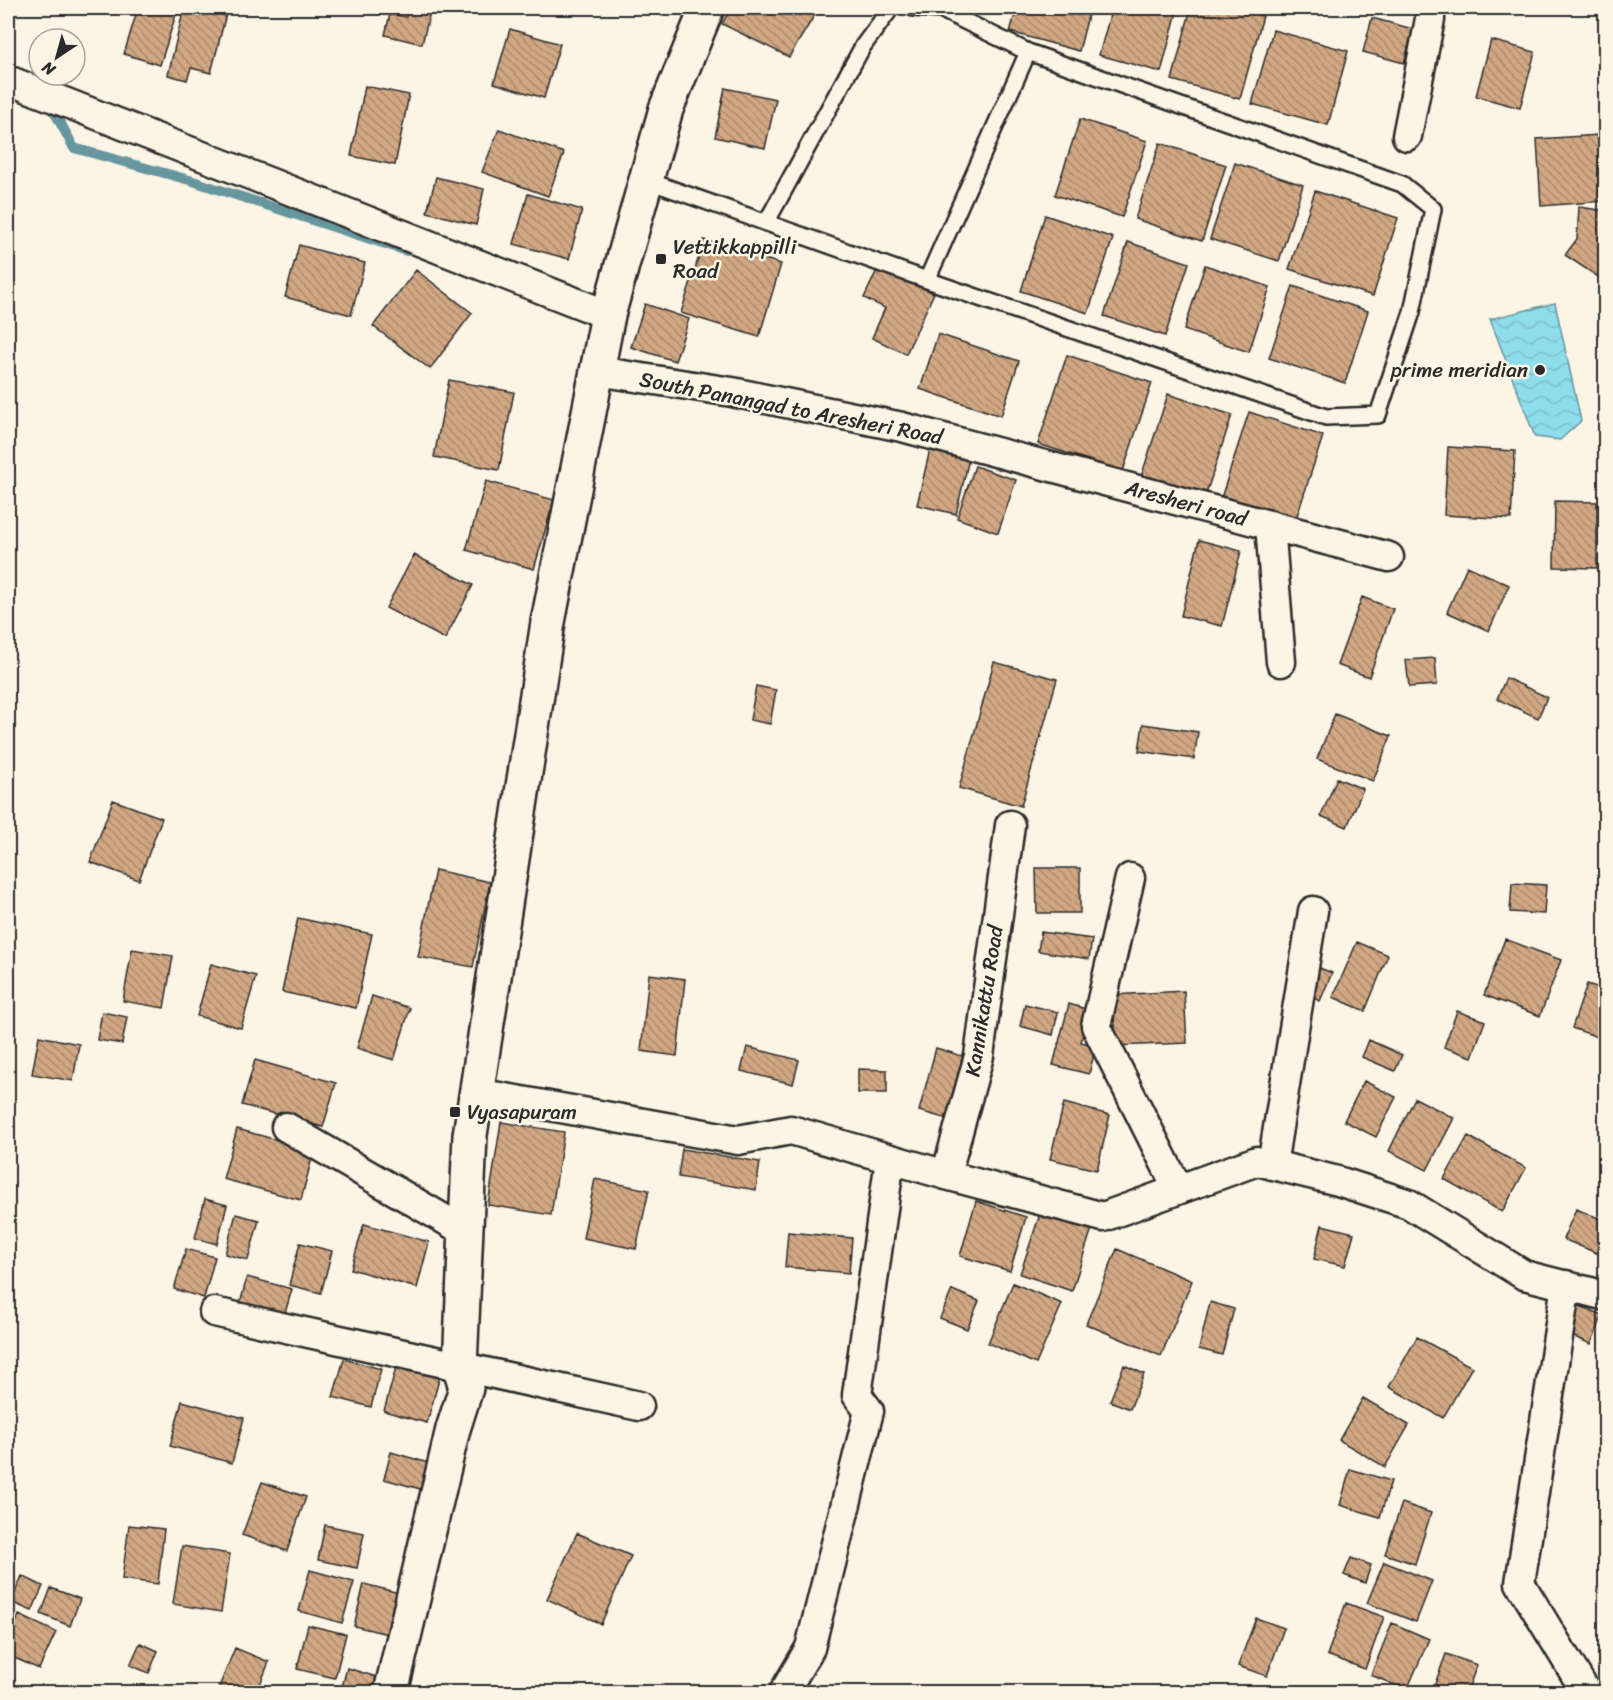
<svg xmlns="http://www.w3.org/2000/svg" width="1613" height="1700" viewBox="0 0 1613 1700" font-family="Sriracha,sans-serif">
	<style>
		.water { fill: url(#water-waves); stroke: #66969e; stroke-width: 1.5 }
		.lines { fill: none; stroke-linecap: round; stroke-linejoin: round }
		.stream { stroke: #66969e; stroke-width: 10 }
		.building { fill: url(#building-back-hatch); stroke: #2b2b2b; stroke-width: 1.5 }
		.lane-casing { stroke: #2b2b2b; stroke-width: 20 }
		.street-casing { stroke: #2b2b2b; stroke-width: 33 }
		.secondary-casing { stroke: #2b2b2b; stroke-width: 38 }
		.lane { stroke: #fcf5e5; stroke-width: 15 }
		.street { stroke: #fcf5e5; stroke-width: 28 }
		.secondary { stroke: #fcf5e5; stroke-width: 33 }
		.poi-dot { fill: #2b2b2b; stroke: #fcf5e5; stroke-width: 2 }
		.labels { text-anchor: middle; stroke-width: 5; stroke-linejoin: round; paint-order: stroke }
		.poi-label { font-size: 21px; fill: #2b2b2b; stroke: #fcf5e5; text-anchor: start }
		.street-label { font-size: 21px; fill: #2b2b2b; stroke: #fcf5e5 }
	</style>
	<defs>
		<pattern id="water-waves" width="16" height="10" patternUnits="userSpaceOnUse" patternTransform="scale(1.5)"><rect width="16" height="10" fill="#8eddeb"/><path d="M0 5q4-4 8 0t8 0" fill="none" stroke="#7bbeca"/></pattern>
		<pattern id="building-back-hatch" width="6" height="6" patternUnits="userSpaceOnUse" patternTransform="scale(1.5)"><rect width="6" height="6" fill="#d2a884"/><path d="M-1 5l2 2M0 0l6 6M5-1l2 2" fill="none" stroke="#ab896c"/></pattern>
	</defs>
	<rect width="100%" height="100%" fill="#fcf5e5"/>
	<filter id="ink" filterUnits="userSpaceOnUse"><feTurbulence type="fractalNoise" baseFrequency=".0167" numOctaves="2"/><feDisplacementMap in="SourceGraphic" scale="12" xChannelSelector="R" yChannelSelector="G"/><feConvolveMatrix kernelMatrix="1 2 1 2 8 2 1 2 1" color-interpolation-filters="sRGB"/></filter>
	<g filter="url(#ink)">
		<!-- water -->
		<path class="water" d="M1555 303 1581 421 1560 440 1535 437 1490 319Z"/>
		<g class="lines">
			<!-- stream -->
			<path class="stream" d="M46 104 55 113 74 148 193 181 407 251"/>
		</g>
		<!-- building -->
		<path class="building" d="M138 8H178L160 65 124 54Z
			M184 8H215L214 11 226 14 211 73 191 68 187 80 168 75Z
			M409 8H431L422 44 385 35 390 14 406 17Z
			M731 8H819L789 57 722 24Z
			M1017 8H1090L1079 51 1010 32Z
			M1112 8H1178L1161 72 1099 55Z
			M1191 8H1232L1263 16 1240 99 1172 80Z
			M1372 18 1413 29 1404 63 1363 52Z
			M510 29 560 44 544 98 494 83Z
			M1273 30 1348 51 1328 125 1252 104Z
			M1605 31H1606V92L1600 91Z
			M1491 40 1535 52 1520 108 1476 96Z
			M365 86 409 95 395 165 351 156Z
			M725 88 776 99 765 148 715 137Z
			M1080 119 1147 141 1122 217 1055 195Z
			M499 129 564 153 548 196 482 172Z
			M1599 135 1604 201 1541 206 1537 139Z
			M1160 143 1226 165 1202 241 1135 219Z
			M1235 163 1303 185 1279 261 1210 239Z
			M436 177 484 189 476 225 427 212Z
			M1315 191 1398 218 1373 296 1289 269Z
			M528 194 582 210 569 259 514 244Z
			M1579 207 1606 211V282L1565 255 1577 239Z
			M1045 215 1113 238 1088 313 1021 291Z
			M704 240 781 264 759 337 681 313Z
			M1128 242 1189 263 1165 336 1104 316Z
			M299 245 365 263 351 315 285 297Z
			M1205 265 1270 287 1249 352 1184 330Z
			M878 268 934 293 906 354 872 338 885 308 864 298Z
			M416 270 472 313 430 369 373 326Z
			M1293 286 1368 311 1345 383 1269 358Z
			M645 304 689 319 675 361 631 347Z
			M938 334 1019 361 1001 416 920 389Z
			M1067 355 1152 383 1123 471 1038 444Z
			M449 380 514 392 499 470 434 457Z
			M1168 394 1232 415 1204 500 1140 480Z
			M1249 412 1323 436 1295 522 1221 498Z
			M932 441 971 450 956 514 917 505Z
			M1448 447 1515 451 1511 519 1444 515Z
			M975 466 1016 480 998 533 957 518Z
			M486 481 554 500 534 569 466 550Z
			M1555 501 1597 502V568L1554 567Z
			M1199 540 1241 551 1222 626 1181 616Z
			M414 555 473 585 445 639 386 608Z
			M1467 566 1509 585 1489 631 1447 612Z
			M1362 597 1393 609 1369 677 1337 665Z
			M1435 658 1437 685 1409 687 1406 660Z
			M994 662 1057 679 1021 806 959 788Z
			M1506 678 1547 697 1538 718 1497 699Z
			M756 686 776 690 770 724 750 720Z
			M1335 714 1391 736 1373 781 1317 759Z
			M1143 724 1198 732 1194 759 1139 751Z
			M1337 778 1363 789 1347 827 1321 816Z
			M113 800 162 818 139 880 90 862Z
			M1036 868H1080V913H1037Z
			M435 870 490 882 473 967 418 957Z
			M1512 883 1546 885 1544 914 1510 912Z
			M298 918 372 934 356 1008 282 992Z
			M1041 932 1092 939 1089 959 1038 951Z
			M1505 939 1561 960 1540 1016 1484 995Z
			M1357 942 1388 955 1365 1011 1333 997Z
			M132 949 173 956 164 1008 123 1001Z
			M211 964 256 976 241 1028 197 1016Z
			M1315 966 1332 973 1320 1001 1303 993Z
			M649 974 685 979 677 1056 641 1051Z
			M1587 984 1606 990V1040L1572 1028Z
			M1184 991 1187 1043 1116 1046 1113 995Z
			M372 996 410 1008 394 1060 357 1048Z
			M1025 1004 1058 1012 1053 1035 1020 1026Z
			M1069 1004 1089 1010 1081 1042 1096 1046 1089 1074 1053 1065Z
			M1457 1011 1485 1021 1472 1057 1444 1047Z
			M102 1012 127 1017 122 1044 97 1040Z
			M39 1036 79 1044 73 1081 32 1074Z
			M1369 1040 1402 1055 1395 1071 1362 1057Z
			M747 1047 799 1060 793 1084 741 1071Z
			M936 1048 972 1059 955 1121 919 1111Z
			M255 1060 336 1083 323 1127 242 1105Z
			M858 1069 887 1070V1093H858Z
			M1364 1081 1396 1097 1376 1137 1344 1121Z
			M1415 1098 1454 1118 1427 1170 1389 1151Z
			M1064 1103 1110 1115 1097 1170 1050 1159Z
			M501 1122 564 1132 551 1215 488 1205Z
			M237 1129 314 1150 301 1200 223 1179Z
			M1468 1136 1526 1168 1502 1212 1444 1179Z
			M682 1149 760 1162 756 1190 678 1177Z
			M595 1179 649 1190 636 1249 583 1238Z
			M205 1199 227 1205 217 1244 195 1238Z
			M976 1201 1026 1217 1010 1271 960 1256Z
			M1042 1208 1093 1225 1072 1291 1020 1274Z
			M1576 1209 1606 1221V1240L1599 1254 1563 1239Z
			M236 1214 259 1220 248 1260 225 1254Z
			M364 1224 429 1242 417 1288 351 1269Z
			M1322 1225 1354 1233 1345 1266 1314 1259Z
			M788 1232 852 1238 849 1273 785 1267Z
			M300 1243 332 1251 321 1293 289 1285Z
			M186 1249 215 1257 204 1298 174 1289Z
			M1117 1249 1192 1281 1161 1356 1086 1324Z
			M247 1277 292 1289 283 1320 239 1308Z
			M1013 1283 1062 1304 1036 1364 988 1343Z
			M952 1290 979 1301 967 1329 940 1318Z
			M1210 1302 1234 1309 1222 1355 1199 1349Z
			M1577 1305 1603 1315 1591 1344 1565 1333Z
			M1417 1337 1472 1367 1443 1418 1389 1387Z
			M344 1359 381 1369 371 1407 333 1397Z
			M397 1364 440 1376 427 1423 384 1411Z
			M1124 1365 1144 1374 1130 1409 1110 1401Z
			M1363 1398 1409 1425 1385 1467 1339 1440Z
			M182 1401 244 1418 232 1463 170 1446Z
			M391 1452 432 1464 424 1490 384 1479Z
			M1350 1469 1391 1481 1380 1517 1340 1505Z
			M262 1482 306 1497 287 1551 242 1535Z
			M1402 1503 1431 1513 1415 1564 1385 1554Z
			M129 1525 164 1529 158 1584 122 1579Z
			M325 1525 364 1533 357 1568 318 1560Z
			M577 1533 631 1556 601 1624 547 1599Z
			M182 1546 230 1554 221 1612 173 1604Z
			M1351 1558 1371 1565 1365 1583 1344 1575Z
			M1384 1562 1432 1581 1416 1622 1367 1603Z
			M310 1570 354 1582 342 1623 299 1611Z
			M22 1576 43 1586 32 1611 11 1602Z
			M364 1584 399 1593 388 1634 354 1626Z
			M51 1588 80 1599 70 1626 41 1614Z
			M1346 1603 1384 1617 1365 1669 1327 1655Z
			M19 1615 56 1632 39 1669 8 1655V1641Z
			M1256 1618 1284 1628 1267 1676 1238 1666Z
			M1392 1623 1429 1639 1407 1690 1371 1675Z
			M308 1625 346 1634 335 1678 297 1669Z
			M140 1643 158 1651 149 1673 130 1665Z
			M235 1648 269 1662 257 1692H217Z
			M1446 1654 1477 1665 1467 1692H1432Z
			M347 1668 377 1677 373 1692H348L341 1691Z"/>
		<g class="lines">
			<!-- lane casing -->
			<g class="lane-casing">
				<path id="lane" d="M646 180 927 280 1326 417 1378 415 1412 312 1433 209 1402 184 1028 52 942 10 913 8
					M766 223 863 46 891 8
					M927 280 1028 52"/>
			</g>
			<!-- street casing -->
			<g class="street-casing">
				<path id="street" d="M8 80 608 315
					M1407 136 1430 19V8
					M597 371 732 392 902 427 1389 557
					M1270 525 1281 662
					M1130 878 1096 1026 1178 1189
					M477 1093 738 1140 791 1130 946 1175 1103 1217 1257 1161 1338 1181 1409 1204 1524 1275 1606 1296
					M286 1127 466 1232
					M1272 1165 1313 911
					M946 1175 979 1056 1010 825
					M1566 1285 1520 1583 1586 1692
					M214 1312 639 1406
					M784 1692 810 1648 869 1411 857 1395 890 1159"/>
			</g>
			<!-- secondary casing -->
			<g class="secondary-casing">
				<path id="secondary" d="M391 1692 453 1429 466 1388 460 1367 470 1135 548 622 608 315 666 109 707 8"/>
			</g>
			<!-- lane -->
			<use href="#lane" class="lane"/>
			<!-- street -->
			<use href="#street" class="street"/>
			<!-- secondary -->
			<use href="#secondary" class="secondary"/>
		</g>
	</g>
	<!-- markers -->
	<g class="poi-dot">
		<rect x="655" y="253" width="12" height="12" rx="3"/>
		<circle cx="1540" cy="370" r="6"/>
		<rect x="449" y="1106" width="12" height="12" rx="3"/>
	</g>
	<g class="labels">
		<!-- poi labels -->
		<g class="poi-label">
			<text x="673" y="254">Vettikkappilli<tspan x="673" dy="24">Road</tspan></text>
			<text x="1528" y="377" text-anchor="end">prime meridian</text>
			<text x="467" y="1119">Vyasapuram</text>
		</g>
		<!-- street labels -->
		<g class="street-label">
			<text transform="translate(791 408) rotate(11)" y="7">South Panangad to Aresheri Road</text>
			<text transform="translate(1186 503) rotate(15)" y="7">Aresheri road</text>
			<text transform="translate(984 1001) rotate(-81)" y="7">Kannikattu Road</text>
		</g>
	</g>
	<!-- margin -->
	<rect width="1613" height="1700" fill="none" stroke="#fcf5e5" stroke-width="30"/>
	<rect x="15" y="15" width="1583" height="1670" fill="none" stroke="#2b2b2b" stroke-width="2" filter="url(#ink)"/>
	<!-- north arrow -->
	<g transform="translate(57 57) rotate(216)"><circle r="28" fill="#fcf5e5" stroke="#a8a49b" stroke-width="1.5"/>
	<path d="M0-4.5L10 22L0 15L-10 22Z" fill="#2b2b2b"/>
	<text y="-9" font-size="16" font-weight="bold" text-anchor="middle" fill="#2b2b2b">N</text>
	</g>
</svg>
